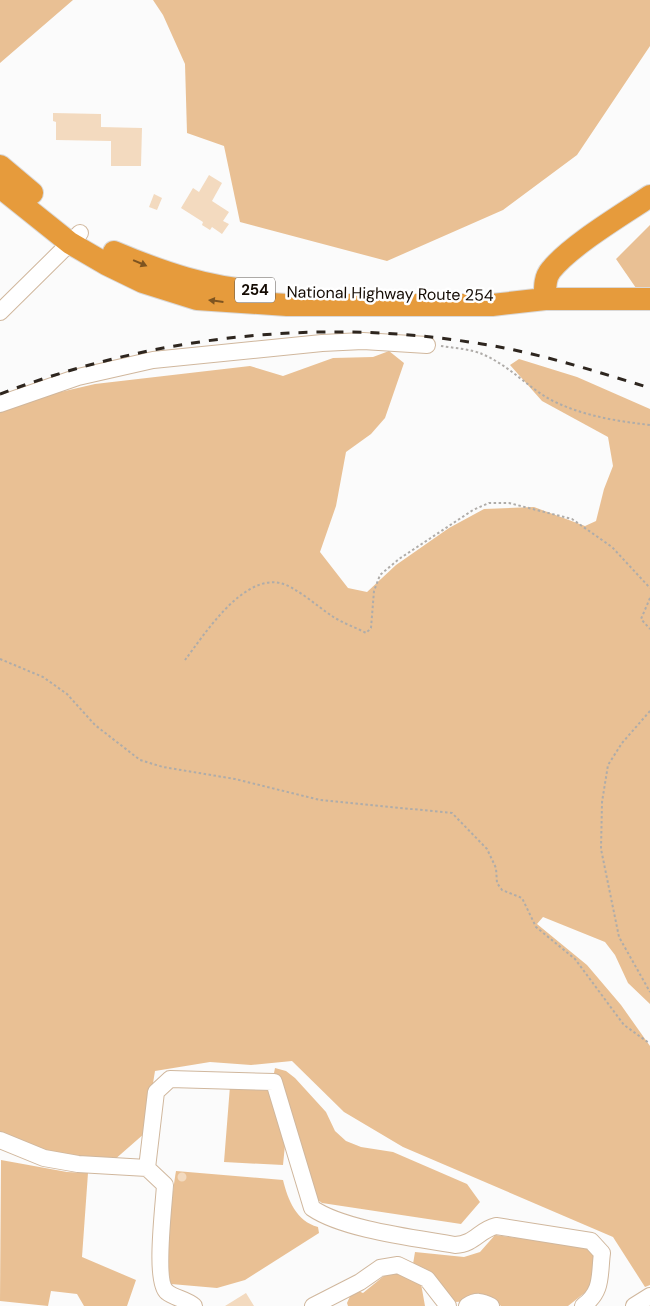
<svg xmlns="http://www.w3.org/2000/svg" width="650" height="1306" viewBox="0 0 650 1306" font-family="'DM Sans',sans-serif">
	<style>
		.green { fill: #e9c094 }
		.building { fill: #f3dabf }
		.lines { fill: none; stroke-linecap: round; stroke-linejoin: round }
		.minor-casing { stroke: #d0b79d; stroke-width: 18 }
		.highway-casing { stroke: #dad8d7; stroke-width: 24 }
		.path { stroke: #afaca9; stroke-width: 2; stroke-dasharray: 2.5 2.5; stroke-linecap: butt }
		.minor { stroke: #fff; stroke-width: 16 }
		.highway { stroke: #e69b3c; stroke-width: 22 }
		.rail { stroke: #2e261f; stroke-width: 3; stroke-dasharray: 9 9; stroke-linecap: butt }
		.oneway { fill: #7e5420 }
		.labels { text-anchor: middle; stroke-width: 5; stroke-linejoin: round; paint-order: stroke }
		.shield { fill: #fff; stroke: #5b554f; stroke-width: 1 }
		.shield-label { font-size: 15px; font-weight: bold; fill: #150c04 }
		.street-label { font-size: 16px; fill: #150c04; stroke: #fff }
	</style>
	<rect width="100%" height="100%" fill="#fbfbfb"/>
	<!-- green -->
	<path class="green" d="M0 0H73L0 63Z
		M153 0H650V46L577 155 503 210 387 261 240 222 224 146 187 133 185 64 163 15Z
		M650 225V287L636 288 616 259Z
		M389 351 404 363 385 418 371 434 346 452 336 506 320 552 348 588 367 592 396 565 449 528 484 509 534 507 585 526 596 521 604 489 613 466 608 437 542 401 510 365 519 359 577 377 650 409V1004L628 983 615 955 605 942 543 917 537 924 587 965 621 1005 650 1046V1285L645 1287 613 1237 403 1147 344 1112 292 1061 251 1065 210 1062 155 1071 145 1133 113 1161 51 1153 0 1132V412L26 400 95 384 250 366 283 376 333 358 373 357Z
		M275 1068 286 1071 295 1078 326 1112 335 1131 346 1141 361 1147 393 1152 467 1184 480 1202 461 1224 322 1203 318 1200 273 1078Z
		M230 1086 268 1087 285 1145 283 1165 224 1162Z
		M1 1160 67 1172 88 1173 82 1257 136 1280 127 1306H84L77 1294 51 1291 48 1306 0 1301Z
		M176 1171 283 1180C288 1200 296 1221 318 1227L319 1233 245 1280 217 1288 171 1284C164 1265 172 1194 176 1171Z
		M495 1235 590 1247 595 1252 592 1287 568 1306H501C479 1284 476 1303 453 1302L413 1264 415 1252 464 1257 480 1252Z
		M390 1271 420 1278 425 1306H348L347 1303 351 1294 356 1290 363 1293Z"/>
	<!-- building -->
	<path class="building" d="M53 113 101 114V127L142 128 141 166H111V141L56 140V122L53 121Z
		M209 175 222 183 212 201 229 212 223 221 229 224 222 234 212 227 210 230 202 225 203 222 181 208 193 188 199 192Z
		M154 194 162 198 157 210 149 207Z
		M177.5 1177a4.5 4.5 0 1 1 9 0a4.5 4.5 0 1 1-9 0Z
		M246 1293 254 1306H225Z"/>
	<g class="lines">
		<!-- minor casing -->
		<g class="minor-casing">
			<path id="minor" d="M0 312 80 233
				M0 404 78 377 153 360 322 343 363 341 427 345
				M0 1140 44 1158 78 1164 147 1168 165 1185C164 1204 154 1282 167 1292 174 1298 186 1299 194 1306
				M147 1168 156 1092 170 1079 274 1082 312 1208C344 1230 416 1238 455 1245 475 1244 479 1230 496 1226L591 1241 602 1253C599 1276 603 1291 583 1306
				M313 1306 360 1282 380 1268 398 1265 427 1279 448 1306
				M467 1306C476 1300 482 1301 491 1306
				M634 1306 650 1296"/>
		</g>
		<!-- highway casing -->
		<g class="highway-casing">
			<path id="highway" d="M0 166 32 193
				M0 187 70 243 106 264 143 282 197 299 287 305H492L545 299H650
				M114 252C161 272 210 289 261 291
				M545 299C545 289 544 278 551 270 571 245 622 215 650 196"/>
		</g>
		<!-- path -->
		<path class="path" d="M441 346C454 348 471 349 482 354 509 365 528 388 553 401 584 416 616 421 650 425
			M650 598 641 619 650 629
			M0 659 43 677 67 694 95 725 140 760 163 767 235 779 320 800 452 813 487 849 496 868 497 883 502 890 522 898 536 927 575 959 624 1025 649 1043
			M185 660C204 635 242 575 280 583 295 586 318 607 332 616 342 623 355 627 366 633L371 628 374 591 380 575 399 559 473 510 489 503H509L572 519 612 547 650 588
			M650 711 622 743 608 765 602 802 601 849 619 937 650 992"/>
		<!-- minor -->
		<use href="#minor" class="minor"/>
		<!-- highway -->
		<use href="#highway" class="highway"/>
		<!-- rail -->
		<path class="rail" d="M0 394C153 336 320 317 482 344 539 353 595 371 650 388"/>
	</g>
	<!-- one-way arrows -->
	<defs><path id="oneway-solid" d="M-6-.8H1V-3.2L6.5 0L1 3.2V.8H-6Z" transform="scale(1.25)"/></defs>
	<g class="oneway">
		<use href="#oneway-solid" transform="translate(140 263) rotate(23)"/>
		<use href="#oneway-solid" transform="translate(216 301) rotate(-173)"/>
	</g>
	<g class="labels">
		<!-- shield labels -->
		<rect class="shield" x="235" y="277.5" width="40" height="25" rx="4"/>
		<g class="shield-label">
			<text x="255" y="295">254</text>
		</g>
		<!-- street labels -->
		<g class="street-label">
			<text transform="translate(390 293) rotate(1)" y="6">National Highway Route 254</text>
		</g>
	</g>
</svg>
